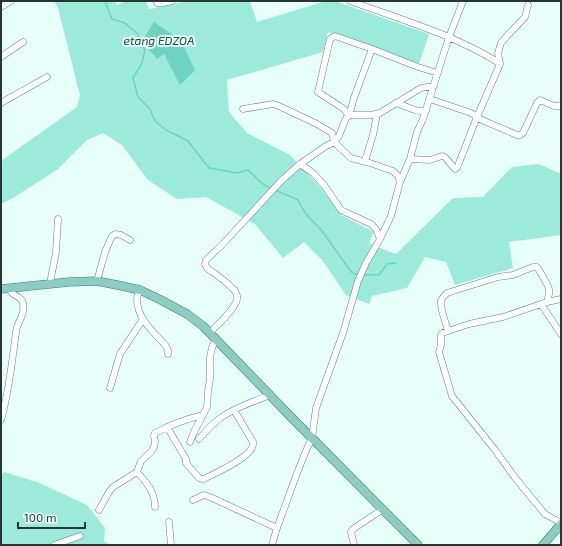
<svg xmlns="http://www.w3.org/2000/svg" width="562" height="546" viewBox="0 0 562 546" font-family="'Exo 2',sans-serif">
	<style>
		.green { fill: #9beadb }
		.water { fill: #6fd3c1 }
		.lines { fill: none; stroke-linecap: round; stroke-linejoin: round }
		.stream { stroke: #6fd3c1; stroke-width: 1.5 }
		.minor-casing { stroke: #62827b; stroke-width: 7 }
		.major-casing { stroke: #378175; stroke-width: 9 }
		.minor { stroke: #fff; stroke-width: 6 }
		.major { stroke: #8cccc2; stroke-width: 8 }
		.labels { text-anchor: middle; stroke-width: 4; stroke-linejoin: round; paint-order: stroke }
		.water-label { font-size: 12px; font-style: italic; fill: #204d45; stroke: #e8fef9 }
	</style>
	<rect width="100%" height="100%" fill="#e8fef9"/>
	<!-- green -->
	<path class="green" d="M54 1H115L117 5 126 1H146L149 9 188 1H250L257 22 326 1H335L429 34 419 64 377 48 328 32 323 52 227 80 229 112 247 133 290 155 321 188 341 215 374 232 369 243 380 248 396 254 453 198 483 197 512 167 539 164 561 174V235L509 242 513 268 455 285 446 262 425 257 407 288 372 296 369 304 346 295 322 260 304 242 283 258 255 224 206 197 177 199 148 180 122 145 103 133 87 140 58 169 13 198 1 204V161L77 107 80 95 58 8Z
		M4 472 37 482 87 505 105 528 104 541 110 545H1V476Z"/>
	<!-- water -->
	<path class="water" d="M154 22 176 37V40L184 47 195 70 180 85 164 54 157 59 142 41Z"/>
	<g class="lines">
		<!-- stream -->
		<path class="stream" d="M105 1 112 19 125 23 138 34 139 41 145 50 142 63 133 78 138 97 150 109 155 121 166 130 188 141 209 168 237 173 248 170 263 184 272 189
			M275 190 298 200 306 214 323 232 349 269 354 274H358
			M362 275C368 275 373 274 379 275L387 264 396 263"/>
		<!-- minor casing -->
		<g class="minor-casing">
			<path id="minor" d="M156 1 157 3H163L172 1
				M350 1C383 13 418 24 451 38 468 46 485 53 500 64
				M1 7 11 1
				M335 36 372 49 354 98 349 116 344 109 318 92 330 39Z
				M372 49 418 67 438 73
				M1 57 23 42
				M430 99 471 113 482 120 517 135H520L523 133 537 103 540 100 554 106H561
				M1 103 47 77
				M395 103C406 105 415 113 426 111
				M243 109 273 104 279 106 315 123 332 133 334 142 351 158 370 163 393 171 398 176 400 182
				M410 159 430 160 442 156 445 157 453 167 455 169 457 168 477 117 500 64 498 53 501 43 507 36 525 17 528 5
				M365 161 373 135 377 114
				M300 164 313 173 324 185 341 210 371 224 376 229 380 239
				M97 281 105 252 112 236 116 234 121 235 130 240
				M50 283 56 252 58 219
				M140 290C139 293 137 296 137 299 137 319 154 332 166 346L168 350V354
				M561 299 547 302 503 317 469 324 442 333 441 335V345L439 352 452 396 495 450 516 479 545 514 561 523
				M541 304 561 334
				M448 331C446 323 440 309 441 301 442 298 444 296 447 293L498 277 513 275 533 267H537L539 270 547 284 549 289V294L547 302
				M210 333C216 326 237 307 237 299 238 295 235 290 232 288 225 280 215 274 207 268L205 264 206 260 221 246 281 181 300 164 326 146 334 142 339 136 346 118 351 115H371L380 113 421 88 434 86
				M110 388 120 354 143 319
				M1 420C9 392 12 362 16 332 17 321 25 317 23 303 22 297 16 297 12 293 11 292 10 290 9 288
				M167 427 186 459V463L199 478 202 479H204C215 473 256 456 253 442L234 410
				M199 439C205 432 211 425 219 419 234 408 252 402 270 395
				M190 442 193 434 207 407 208 391 210 379V357L212 348 216 339
				M137 472C147 483 155 492 155 507
				M193 500 204 495 210 497 277 528
				M99 510 109 492 113 487 137 472 141 461 151 452 154 447 155 442 154 436 155 433C170 425 186 419 203 415
				M169 522 171 545
				M54 545 80 536
				M272 545 277 528 296 476 305 453 312 438 316 408 343 333 358 281 366 263 380 239 391 216 400 182 410 159 417 132 423 119 449 37 463 1
				M354 545 351 532 353 529 383 509"/>
		</g>
		<!-- major casing -->
		<g class="major-casing">
			<path id="major" d="M1 289 69 282 97 281 122 286 140 290 159 299 187 314 203 326 290 416 418 545
				M543 545 561 524"/>
		</g>
		<!-- minor -->
		<use href="#minor" class="minor"/>
		<!-- major -->
		<use href="#major" class="major"/>
	</g>
	<g class="labels">
		<!-- water labels -->
		<g class="water-label">
			<text x="159" y="45">etang EDZOA</text>
		</g>
	</g>
	<!-- border -->
	<rect width="562" height="546" fill="none" stroke="#283633" stroke-width="4"/>
	<!-- scale -->
	<path d="M18 522v6h67v-6" fill="none" stroke="#283633" stroke-width="2"/>
	<text x="24" y="522" font-size="12" fill="#283633" stroke="#e8fef9" stroke-width="3" paint-order="stroke">100 m</text>
</svg>
